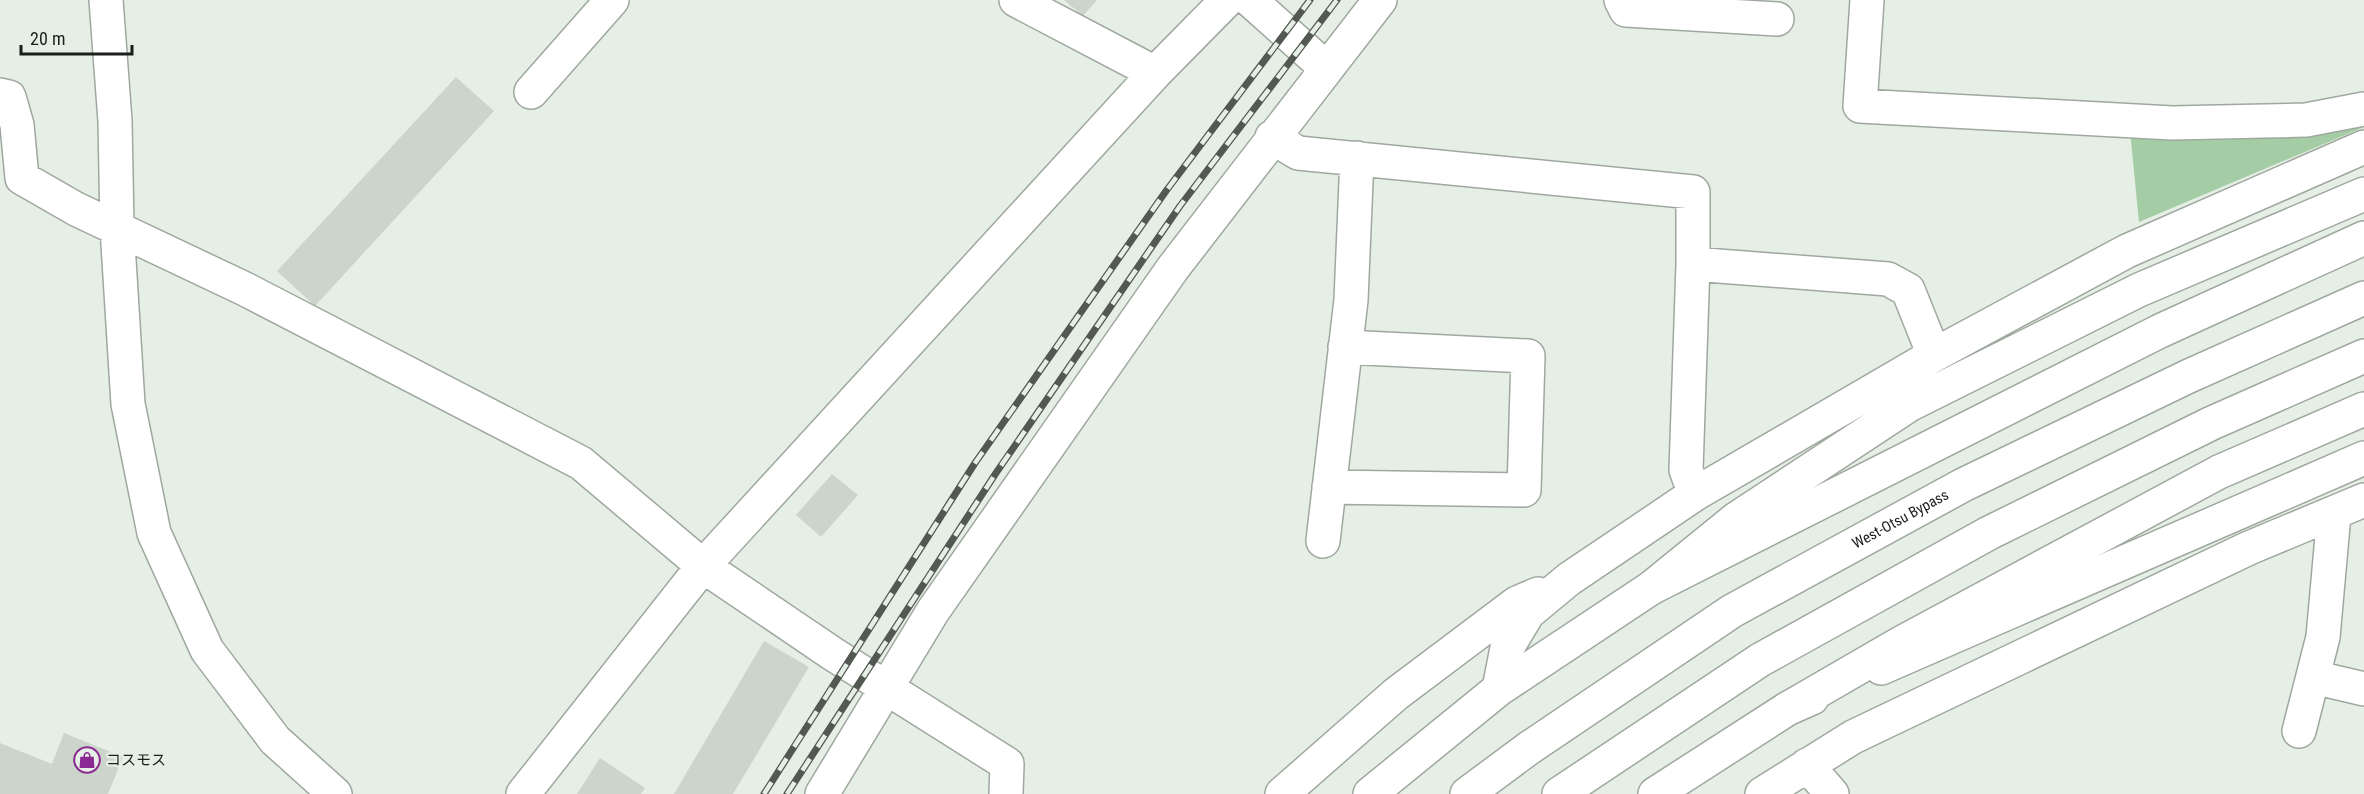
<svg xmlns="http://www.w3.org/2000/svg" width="2364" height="794" viewBox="0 0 2364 794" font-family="'Roboto Condensed','Noto Sans JP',sans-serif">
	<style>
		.green { fill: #a5cda5 }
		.building { fill: #cbd5cb }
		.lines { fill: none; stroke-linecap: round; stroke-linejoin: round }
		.minor-casing { stroke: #9fa89f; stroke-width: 36 }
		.highway-casing { stroke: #9fa89f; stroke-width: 36 }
		.minor { stroke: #fff; stroke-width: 33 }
		.highway { stroke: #fff; stroke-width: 33 }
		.rail-casing { stroke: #535853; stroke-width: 7 }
		.rail { stroke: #e6efe5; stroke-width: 4.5; stroke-dasharray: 14; stroke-linecap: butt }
		.labels { text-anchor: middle; stroke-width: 4.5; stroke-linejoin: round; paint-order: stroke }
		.street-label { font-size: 15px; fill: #1b1f1b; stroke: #e6efe5 }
		.poi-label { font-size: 15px; fill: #1b1f1b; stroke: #e6efe5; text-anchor: start }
	</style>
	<rect width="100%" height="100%" fill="#e6efe5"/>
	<!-- green -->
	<path class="green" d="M2364 125V127L2139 222 2130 131Z"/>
	<!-- building -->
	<path class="building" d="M1064 0H1097L1083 16Z
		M456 77 494 111 315 306 277 271Z
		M832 474 858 495 821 537 796 515Z
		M764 641 809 667 733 794H674Z
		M64 733 123 757 108 794H0V743L52 764Z
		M600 758 645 788 641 794H577Z"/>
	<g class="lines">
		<!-- minor casing -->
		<g class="minor-casing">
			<path id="minor" d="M106 0 115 121 117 228 128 404 154 533 207 650 275 740 335 794
				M1016 0 1155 73
				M1250 0 1326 68
				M1621 0 1626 10 1777 19
				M1867 0 1860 106 2172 123 2306 120 2364 109
				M531 92 612 0
				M0 95 9 97 17 125 22 178 76 209 245 289 581 463 703 566 833 654 1007 764 1006 794
				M1272 137 1298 153 1693 192V264L1686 470 1695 494
				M1693 264 1888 279 1908 290 1934 355
				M1329 487 1524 490 1528 356 1345 347
				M1323 541 1351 300 1357 158
				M1881 668 2364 458
				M2313 677 2364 689
				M1499 689 1507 648 1528 613 1569 579 1695 494 1934 355 2127 251 2364 147
				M2299 731 2323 637 2334 514
				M1807 765 1832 794
				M523 794 703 566 1155 73 1227 0
				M822 794 933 611 1173 268 1380 0
				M1282 794 1396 694 1517 603 1538 594
				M1370 794 1499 689 1651 588 1736 519 1909 405 2139 290 2364 194
				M1655 794 1787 709 1812 698
				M1762 794 1853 737 2249 548 2364 500"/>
		</g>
		<!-- highway casing -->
		<g class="highway-casing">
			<g id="highway">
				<path d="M1651 588 2160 331 2364 238"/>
				<path d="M1787 709 1901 643 2219 472 2364 409"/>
				<path id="s1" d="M1467 794 1529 748 1732 611 1963 485 2189 376 2364 298"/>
				<path d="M1559 794 1760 660 1989 533 2212 423 2364 356"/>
			</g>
		</g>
		<!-- minor -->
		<use href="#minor" class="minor"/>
		<!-- highway -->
		<use href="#highway" class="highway"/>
		<!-- rail casing -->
		<g class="rail-casing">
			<path id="rail" d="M764 794 975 463 1166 191 1310 0
				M787 794 996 473 1180 206 1337 0"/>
		</g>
		<!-- rail -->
		<use href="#rail" class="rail"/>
	</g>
	<!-- icons -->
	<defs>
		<g id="shop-ring" transform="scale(1.35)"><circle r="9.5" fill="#e6efe5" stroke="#8b2992" stroke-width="1.5"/><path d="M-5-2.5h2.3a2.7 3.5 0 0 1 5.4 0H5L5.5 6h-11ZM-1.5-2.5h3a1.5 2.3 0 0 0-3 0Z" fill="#8b2992"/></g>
	</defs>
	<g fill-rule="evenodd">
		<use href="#shop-ring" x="87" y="760"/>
	</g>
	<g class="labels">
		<!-- street labels -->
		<g class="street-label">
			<text dy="5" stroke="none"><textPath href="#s1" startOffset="514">West-Otsu Bypass</textPath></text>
		</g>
		<!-- poi labels -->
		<g class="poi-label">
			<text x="106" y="765">コスモス</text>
		</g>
	</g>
	<!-- scale -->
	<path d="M21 45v9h111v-9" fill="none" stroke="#1b1f1b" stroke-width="3"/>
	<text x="30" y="45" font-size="18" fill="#1b1f1b" stroke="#e6efe5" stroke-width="4.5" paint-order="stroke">20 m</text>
</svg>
